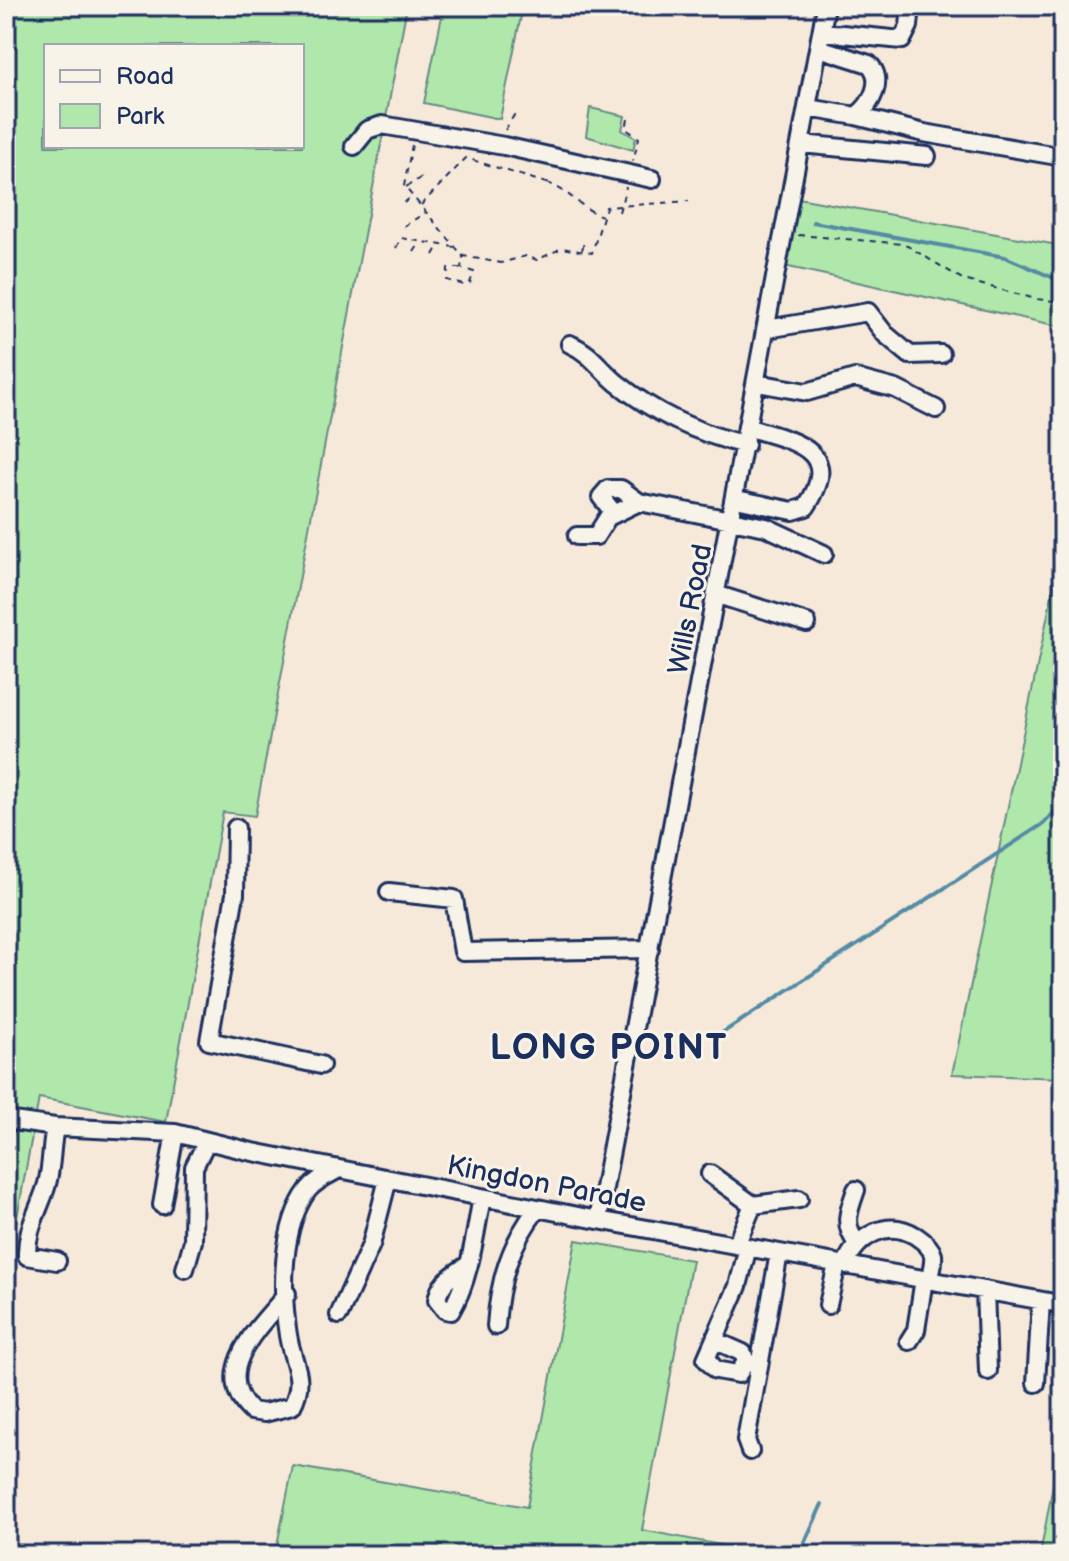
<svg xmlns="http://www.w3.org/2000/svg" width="1069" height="1561" viewBox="0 0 1069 1561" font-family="'Balsamiq Sans',sans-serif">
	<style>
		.green { fill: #b0e7aa; stroke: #668b84; stroke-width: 2; fill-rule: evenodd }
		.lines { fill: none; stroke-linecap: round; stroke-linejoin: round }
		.stream { stroke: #538ba5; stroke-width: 4 }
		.minor-casing { stroke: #1b2f5e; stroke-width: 22 }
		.path { stroke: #1b2f5e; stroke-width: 2; stroke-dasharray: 6 6; stroke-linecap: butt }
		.minor { stroke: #f7f3e8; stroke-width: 16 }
		.labels { text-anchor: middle; stroke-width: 6; stroke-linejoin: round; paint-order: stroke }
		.street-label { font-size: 28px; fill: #1b2f5e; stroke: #f7f3e8 }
		.district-label { font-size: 36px; font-weight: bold; letter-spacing: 2px; fill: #1b2f5e; stroke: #f7f3e8 }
	</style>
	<rect width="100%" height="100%" fill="#f6e9da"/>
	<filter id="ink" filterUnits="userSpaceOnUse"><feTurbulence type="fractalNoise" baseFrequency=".0125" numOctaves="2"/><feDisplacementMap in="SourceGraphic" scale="16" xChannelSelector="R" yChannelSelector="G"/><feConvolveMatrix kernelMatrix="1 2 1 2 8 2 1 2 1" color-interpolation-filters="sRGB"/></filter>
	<g filter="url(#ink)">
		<!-- green -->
		<path class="green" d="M6 6H407L255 816 223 812 166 1122 39 1098 6 1278ZM46 46H302V146H46Z
			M444 6H523L500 119 424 103Z
			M590 108 625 116 622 130 636 138 633 150 586 136Z
			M798 198 1063 246V327L784 266Z
			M1063 542V1078L952 1074 966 1008Z
			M576 1240 692 1260 642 1530 773 1555H275L293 1466 527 1507Z
			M1063 1431V1555H1040Z"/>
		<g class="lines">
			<!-- stream -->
			<path class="stream" d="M813 222 1005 257 1063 282
				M719 1035 1043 824 1063 804
				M799 1555 822 1504"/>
			<!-- minor casing -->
			<g class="minor-casing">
				<path id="minor" d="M822 32 902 40 909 26 911 6
					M808 108 856 116C872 105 885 79 869 64L819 48
					M856 116 924 133 1063 157
					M801 144 927 156
					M354 146 367 130 382 125 504 146 652 179
					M767 329 868 312 885 334 910 355 941 354
					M570 344C591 353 600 369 617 383 654 413 700 434 746 445
					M757 383 807 392 855 378 896 389 936 409
					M736 499 793 511 806 507C844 450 794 441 749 428
					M614 513 601 497 608 489H621L639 502
					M577 536H596L608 517 639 502 766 527 824 554
					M718 595 807 623
					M236 828 235 894 209 1041 321 1065
					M389 892 454 899 463 952 650 949
					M6 1120 55 1127 175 1133 248 1151 598 1220 1060 1304
					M55 1127C51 1146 52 1166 47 1184 40 1209 26 1228 27 1256L57 1261
					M710 1174 753 1205
					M856 1190C849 1210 842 1225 857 1243
					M162 1205 175 1133
					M598 1220 826 6
					M736 1245 753 1205 799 1199
					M845 1265C857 1236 887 1218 916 1236 922 1240 931 1247 933 1255 934 1262 931 1273 930 1280
					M466 1266C452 1276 440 1282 437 1300L445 1310 451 1311C470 1279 475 1234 482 1197
					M185 1269 193 1241 194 1167 207 1141
					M985 1290 988 1371
					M287 1294C262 1324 209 1371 251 1411L264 1413 292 1406C307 1378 292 1363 288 1335 281 1292 281 1226 308 1190 316 1180 328 1175 339 1169
					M828 1305 837 1264
					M339 1315 371 1245 388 1179
					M496 1326C499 1282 510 1243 538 1208
					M716 1341 743 1353 746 1362 738 1374 716 1370 706 1359 738 1286 748 1247
					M909 1341 916 1330 924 1279
					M1036 1383 1041 1301
					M750 1451 746 1440 779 1253"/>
			</g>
			<!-- path -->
			<path class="path" d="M628 119 626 129 639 138 633 161
				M505 130 516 112
				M412 145 404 186 463 256 501 263 526 256 537 260 562 248 592 253 606 207 689 201
				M547 183C569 190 581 209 602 216
				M406 187 422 177 423 181
				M404 203 411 197
				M421 205 466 158 546 183 544 189
				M619 212 626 187
				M404 226 425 213
				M798 235 904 244 964 280 1036 299 1063 302
				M396 248 401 238 454 247
				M582 250 584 242
				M414 252 420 243
				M434 255 439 246
				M461 268H448L447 280 464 285 470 283 474 272 461 268 463 257"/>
			<!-- minor -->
			<use href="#minor" class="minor"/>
		</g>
	</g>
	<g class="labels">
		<!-- street labels -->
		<g class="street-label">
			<text transform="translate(689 609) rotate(-79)" y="10">Wills Road</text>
			<text transform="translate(547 1183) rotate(11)" y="10">Kingdon Parade</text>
		</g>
		<!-- district labels -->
		<g class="district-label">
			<text x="609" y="1059">LONG POINT</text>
		</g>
	</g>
	<!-- margin -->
	<rect width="1069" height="1561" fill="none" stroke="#f7f3e8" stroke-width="32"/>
	<rect x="16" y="16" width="1037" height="1529" fill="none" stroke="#1b2f5e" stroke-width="3" filter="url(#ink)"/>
	<!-- legend -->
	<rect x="44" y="44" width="260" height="104" fill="#f7f3e8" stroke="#9fa5b1" stroke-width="2"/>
	<rect x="60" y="70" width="40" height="12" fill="#f7f3e8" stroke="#9fa5b1" stroke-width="2"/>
	<text x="116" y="84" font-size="24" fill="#1b2f5e">Road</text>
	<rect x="60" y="104" width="40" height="24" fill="#b0e7aa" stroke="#9fa5b1" stroke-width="2"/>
	<text x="116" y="124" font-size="24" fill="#1b2f5e">Park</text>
</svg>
